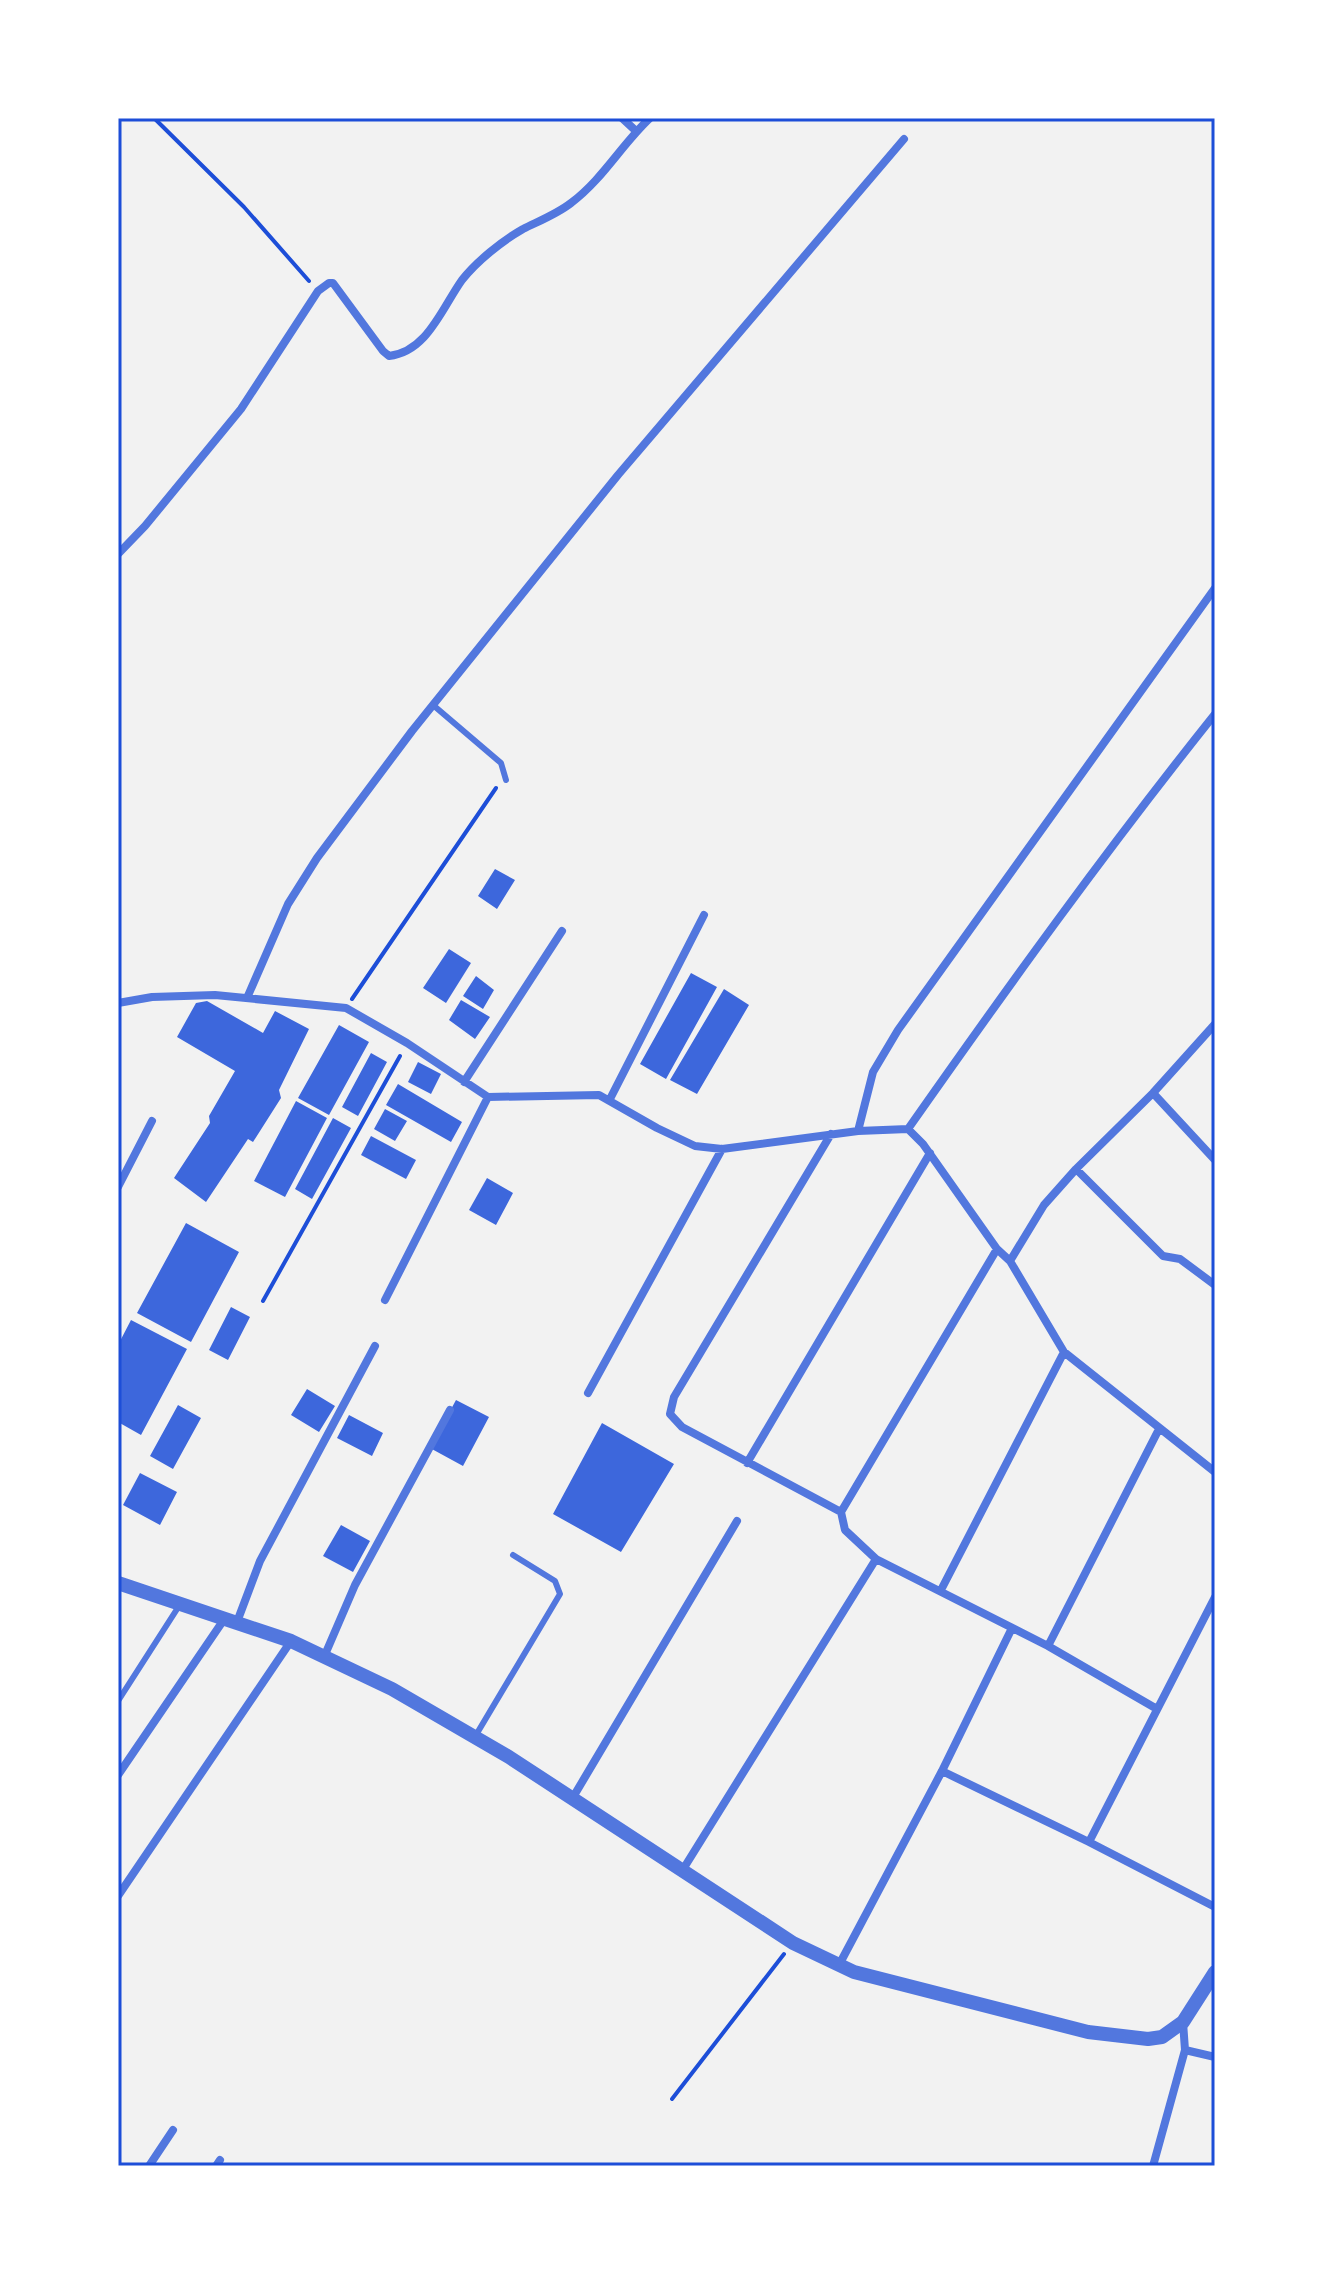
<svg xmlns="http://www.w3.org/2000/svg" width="1333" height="2284" viewBox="0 0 1333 2284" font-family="Inter,sans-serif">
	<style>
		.building { fill: #3d67dc }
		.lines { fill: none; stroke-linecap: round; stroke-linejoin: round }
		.path { stroke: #1d4ed8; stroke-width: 4 }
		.service { stroke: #5277de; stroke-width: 6 }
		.minor { stroke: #5277de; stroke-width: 8 }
		.tertiary { stroke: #5277de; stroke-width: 14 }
		.neatline { fill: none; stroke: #1d4ed8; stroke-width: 3 }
	</style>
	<rect width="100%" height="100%" fill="#f2f2f2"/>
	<!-- building -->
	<path class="building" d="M495 869 515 880 497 909 478 896Z
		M449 949 471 963 446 1003 423 988Z
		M691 973 717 987 666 1079 640 1064Z
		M476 976 494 990 483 1009 463 996Z
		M724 989 749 1005 697 1094 670 1080Z
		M461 1000 490 1017 475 1039 449 1020Z
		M207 1001 263 1033 275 1011 309 1029 279 1090 281 1098 253 1142 248 1139 206 1202 174 1178 210 1123 209 1116 235 1071 177 1037 196 1003Z
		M339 1025 369 1042 329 1115 298 1098Z
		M371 1053 387 1062 358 1116 342 1107Z
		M418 1062 441 1074 431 1094 408 1082Z
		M398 1084 462 1122 451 1142 386 1105Z
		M296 1101 327 1118 285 1197 254 1181Z
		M385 1109 407 1121 395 1141 374 1129Z
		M333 1118 351 1128 312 1199 295 1189Z
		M371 1136 416 1160 406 1179 361 1155Z
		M487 1178 513 1193 496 1225 469 1210Z
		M186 1223 239 1252 191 1342 137 1313Z
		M231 1307 250 1317 228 1360 209 1350Z
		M131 1320 187 1349 141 1435 118 1422V1345Z
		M307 1389 335 1406 319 1432 291 1415Z
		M456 1400 489 1417 463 1466 430 1448Z
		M178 1405 201 1418 173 1469 150 1456Z
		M349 1415 383 1433 372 1456 337 1438Z
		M602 1423 674 1464 621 1552 553 1514Z
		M140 1473 177 1492 160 1525 123 1505Z
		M341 1525 370 1541 353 1572 323 1556Z"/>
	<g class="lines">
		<!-- path -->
		<path class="path" d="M154 118 244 207 309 281
			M352 999 496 788
			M263 1301 400 1056
			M672 2099 784 1954"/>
		<!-- service -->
		<path class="service" d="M433 705 501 763 506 780
			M118 1701 179 1606
			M476 1735 560 1594 555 1581 513 1555"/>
		<!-- minor -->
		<path class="minor" d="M622 118 636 131
			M118 554 145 526 241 409 318 291 329 283H333L383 351 389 356C427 352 442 308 462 280 477 261 502 241 523 229 539 221 557 214 571 203 603 179 622 144 650 118
			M247 998 288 904 317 858 412 731 618 475 904 139
			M118 1003 152 997 215 995 346 1008 407 1043 488 1097 599 1095 657 1128 695 1146 722 1149 858 1131 908 1129 923 1144 997 1249 1010 1261 1064 1352 1215 1472
			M464 1082 562 931
			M1153 1093 1215 1160
			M610 1099 704 915
			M908 1129C1007 988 1107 849 1215 714
			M858 1131 873 1072 898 1030 1215 588
			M831 1134 674 1397 670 1414 682 1427 841 1512 845 1530 876 1559 1048 1646 1157 1709
			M1076 1169 1163 1256 1180 1259 1215 1285
			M118 1187 152 1121
			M1010 1261 1044 1205 1076 1169 1153 1093 1215 1024
			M385 1300 488 1097
			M588 1393 722 1149
			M747 1463 930 1153
			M841 1512 997 1249
			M941 1590 1064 1352
			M237 1622 260 1561 375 1346
			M1048 1646 1159 1429
			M324 1657 355 1585 450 1410
			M942 1771 1089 1842 1215 1907
			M118 1775 225 1618
			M572 1799 737 1521
			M1089 1842 1215 1597
			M682 1871 876 1559
			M118 1896 291 1641
			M839 1965 942 1771 1012 1628
			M1185 2050 1215 2057
			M149 2166 173 2130
			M216 2166 220 2160
			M1153 2166 1185 2050 1183 2022"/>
		<!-- tertiary -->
		<path class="tertiary" d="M118 1583 291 1641 392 1689 509 1757 793 1943 854 1972 1088 2032 1148 2039 1162 2037 1183 2022 1215 1972"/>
	</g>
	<!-- border -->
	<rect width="1333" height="2284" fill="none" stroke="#ffffff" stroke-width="240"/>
	<rect x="120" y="120" width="1093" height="2044" class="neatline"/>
</svg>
